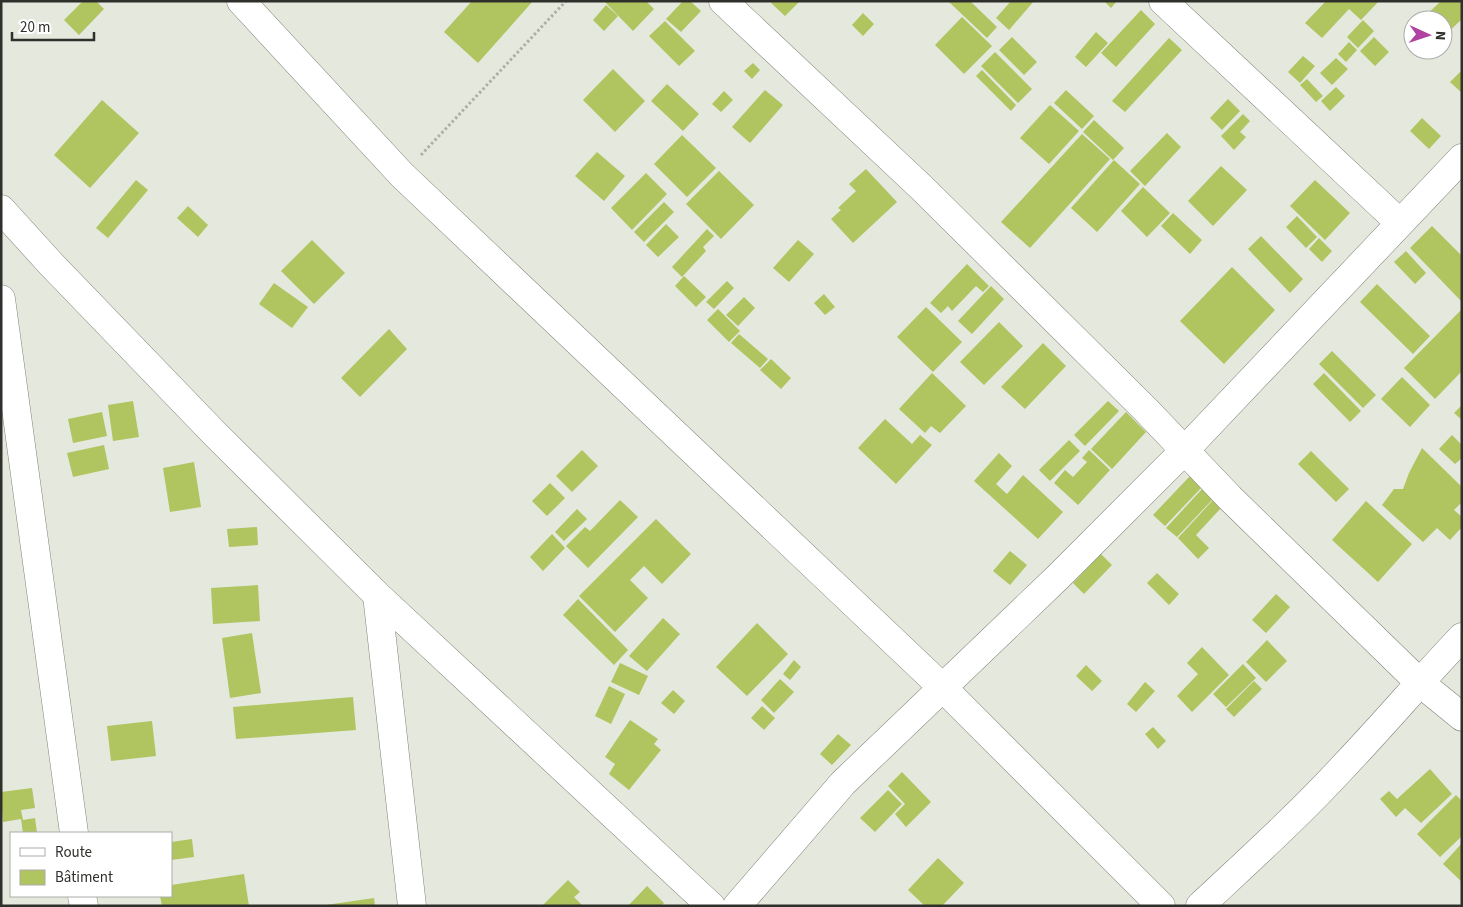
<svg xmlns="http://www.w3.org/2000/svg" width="1463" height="907" viewBox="0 0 1463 907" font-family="'Source Sans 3',sans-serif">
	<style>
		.building { fill: #b0c45f }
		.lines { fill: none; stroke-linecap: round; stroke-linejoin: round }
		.minor-casing { stroke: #818379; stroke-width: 29 }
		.tertiary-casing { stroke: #818379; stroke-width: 29 }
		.path { stroke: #acafa6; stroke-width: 3; stroke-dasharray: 2.5 2.5; stroke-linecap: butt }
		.minor { stroke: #fff; stroke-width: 28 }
		.tertiary { stroke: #fff; stroke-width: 28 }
	</style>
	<rect width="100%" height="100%" fill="#e5e8dd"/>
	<!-- building -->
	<path class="building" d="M83 1H96L104 9 79 35 64 20Z
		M472 1H533L478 63 444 32Z
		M604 1H646L654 9 633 31Z
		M683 1H690L701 11 681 32 666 19Z
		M773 1H800L785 16 771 3Z
		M948 1H970L997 27 987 38Z
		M1011 1H1034L1009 30 996 18Z
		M1104 1H1117L1111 8Z
		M1326 1H1379L1361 20 1349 9 1322 38 1305 23Z
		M1441 1H1462V19L1443 37V20H1421Z
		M606 5 618 16 604 31 593 20Z
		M1141 10 1155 24 1116 67 1101 53Z
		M863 13 874 24 863 36 852 25Z
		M962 17 992 46 964 74 935 45Z
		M1363 20 1374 31 1358 48 1347 37Z
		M665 21 695 51 679 66 649 36Z
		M1096 32 1108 43 1086 67 1075 57Z
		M1012 37 1037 62 1024 75 999 50Z
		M1374 37 1389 52 1375 66 1360 51Z
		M1169 38 1182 50 1125 112 1112 101Z
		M1349 42 1357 50 1346 62 1338 54Z
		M995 52 1032 89 1018 103 981 66Z
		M1303 56 1315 66 1300 83 1288 72Z
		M1336 58 1348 69 1332 85 1320 73Z
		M753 63 760 70 752 79 744 71Z
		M613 69 645 101 615 132 583 100Z
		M982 70 1016 105 1011 111 976 76Z
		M1462 70V93L1450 82Z
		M1307 79 1323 96 1316 102 1300 85Z
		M667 84 699 114 683 131 651 101Z
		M1336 87 1345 96 1330 111 1321 101Z
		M765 90 783 105 750 143 732 127Z
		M1066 90 1094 116 1082 129 1054 103Z
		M724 91 733 100 721 112 712 104Z
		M1228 99 1240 111 1222 130 1210 118Z
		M102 100 139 133 90 188 54 155Z
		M1050 105 1079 131 1049 164 1020 138Z
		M1243 114 1250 121 1240 132 1246 137 1234 150 1221 136Z
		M1422 118 1441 136 1429 149 1410 131Z
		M1094 120 1124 148 1113 160 1083 132Z
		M1167 133 1181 147 1145 186 1130 171Z
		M1082 134 1110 159 1030 248 1001 222Z
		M682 135 716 168 687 197 654 164Z
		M597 152 625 176 604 201 575 176Z
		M1114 160 1140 184 1097 232 1071 208Z
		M1221 166 1247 190 1213 226 1188 201Z
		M866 169 897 202 853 243 831 219 841 210 838 208 856 191 849 184Z
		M719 171 754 205 721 239 686 204Z
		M646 173 667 194 632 230 611 208Z
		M136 180 148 190 108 238 96 228Z
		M1315 180 1350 213 1325 240 1290 206Z
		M1143 187 1170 213 1147 237 1121 211Z
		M664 202 674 212 644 242 634 232Z
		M188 206 208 225 198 237 177 218Z
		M1173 213 1202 240 1190 254 1161 226Z
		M1297 216 1317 237 1306 248 1286 227Z
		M666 224 679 237 658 257 646 245Z
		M1432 226 1462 256V302L1410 248Z
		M707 229 714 236 703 247 706 251 682 277 672 267Z
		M1261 236 1303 279 1290 293 1248 249Z
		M1319 238 1332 251 1322 262 1309 249Z
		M312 240 345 273 314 304 281 271Z
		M798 240 814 254 789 282 773 268Z
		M1406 251 1426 273 1415 284 1394 262Z
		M967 264 989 286 983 292 976 286 952 311 948 306 941 313 930 303Z
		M1232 267 1275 310 1224 364 1180 321Z
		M684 276 706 297 696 307 675 286Z
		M727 281 734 288 714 309 706 302Z
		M274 283 308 307 292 328 259 304Z
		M1377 284 1430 336 1413 354 1360 302Z
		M991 286 1004 299 972 334 958 321Z
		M824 294 835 307 825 315 814 303Z
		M744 297 755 308 738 326 726 315Z
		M926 307 962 342 933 372 897 337Z
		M718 309 740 331 729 342 707 320Z
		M1462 309V371L1435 399 1404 368Z
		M999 322 1023 346 984 385 960 362Z
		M389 329 407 349 360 397 341 378Z
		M739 334 768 359 760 368 731 343Z
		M1043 343 1066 366 1025 409 1001 387Z
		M1332 351 1376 395 1363 408 1319 364Z
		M771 359 791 378 781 389 760 370Z
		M932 373 966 406 940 433 931 426 925 433 899 409Z
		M1324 373 1361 411 1350 422 1313 384Z
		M1402 377 1430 405 1410 427 1381 399Z
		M133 401 139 437 113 441 108 405Z
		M1108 401 1119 411 1085 446 1074 435Z
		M1462 405V420L1454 413Z
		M102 412 107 436 73 443 68 419Z
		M1126 412 1146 432 1112 469 1091 449Z
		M885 419 912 444 920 435 932 445 896 484 858 448Z
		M1452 435 1462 445V458L1455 464 1439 449Z
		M1069 440 1080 451 1050 481 1039 470Z
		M104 445 109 469 73 477 67 453Z
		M1422 448 1462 487V502L1454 510 1462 517V527L1450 540 1437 528 1423 542 1382 505 1394 489H1403L1409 473Z
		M582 450 598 466 572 492 556 476Z
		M1089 450 1110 470 1078 505 1054 483 1065 470 1073 477 1087 462 1082 458Z
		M1311 451 1349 489 1336 502 1298 464Z
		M999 453 1012 466 996 484 1007 494 1023 475 1063 512 1038 539 974 481Z
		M194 462 201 507 170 512 163 468Z
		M1190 476 1202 487 1165 526 1153 515Z
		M550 483 565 498 547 516 532 501Z
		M1202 489 1213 499 1177 537 1166 528Z
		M620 500 638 517 588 568 566 546 585 527 590 531Z
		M1213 500 1221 508 1196 535 1209 548 1198 559 1178 538Z
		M1366 501 1412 544 1378 582 1332 540Z
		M577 509 587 519 564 541 555 532Z
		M656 519 691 554 662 584 644 566 630 580 648 598 615 632 579 596Z
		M257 527 258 545 229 547 227 529Z
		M552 534 565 548 543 571 530 557Z
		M1010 551 1027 565 1010 585 993 571Z
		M1101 554 1112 565 1084 594 1073 583Z
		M1157 573 1179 594 1169 605 1147 583Z
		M258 585 260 621 213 624 211 588Z
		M1276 594 1290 607 1266 633 1252 620Z
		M578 599 628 650 614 665 563 615Z
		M663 618 680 634 647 671 629 656Z
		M757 623 788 654 747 696 716 667Z
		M252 633 261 693 230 698 222 638Z
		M1267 640 1287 661 1266 682 1246 662Z
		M1202 647 1229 675 1192 712 1177 696 1198 674 1187 663Z
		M794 660 801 667 790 680 783 674Z
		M620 663 648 676 639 695 611 682Z
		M1243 664 1256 678 1226 707 1213 694Z
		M1086 665 1102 681 1092 691 1076 676Z
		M780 679 794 692 774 713 761 700Z
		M1254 681 1262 689 1234 717 1226 709Z
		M1145 682 1155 691 1136 712 1127 704Z
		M609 686 625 694 611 724 595 716Z
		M673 690 685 701 674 714 661 703Z
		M353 697 356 730 236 739 233 707Z
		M762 706 775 718 764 730 751 718Z
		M630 720 658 739 654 744 661 750 629 790 609 774 615 764 605 757Z
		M152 721 156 756 111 761 107 726Z
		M1153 727 1166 741 1158 749 1145 734Z
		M838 734 851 745 832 765 820 754Z
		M1430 769 1452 794 1421 823 1405 808 1396 817 1380 799 1389 791 1397 799Z
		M902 772 931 802 906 827 895 814 905 804 888 786Z
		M32 788 35 808 21 810 23 820 35 818 37 833H23L21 819 3 822 1 792Z
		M888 790 902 804 875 832 860 818Z
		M1456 795 1462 801V836L1440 857 1417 834Z
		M192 839 194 857 171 860V842Z
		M1462 843V882L1443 864Z
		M938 858 964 883 942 906H925L908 890Z
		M244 874 249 906H162L160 896H171V885Z
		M568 880 580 892 574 897 583 906H544L543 905Z
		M647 886 664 903 661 906H628Z
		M374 898 375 906H326V905Z"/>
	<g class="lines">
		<!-- minor casing -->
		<g class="minor-casing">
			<path id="minor" d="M723 1 922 188 1146 410 1230 498 1419 682 1462 717
				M1163 1 1400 223
				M1 209 51 264 216 435 377 595 711 906
				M1 299 74 833
				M377 595 412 906
				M82 896 84 906
				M737 906 843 783 1058 577 1184 451 1462 158
				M1200 906C1249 860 1299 815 1344 766 1384 724 1422 679 1462 637"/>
		</g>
		<!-- tertiary casing -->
		<g class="tertiary-casing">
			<path id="tertiary" d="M241 1 402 175 943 688 1161 906"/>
		</g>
		<!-- path -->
		<path class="path" d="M421 155 566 1"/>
		<!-- minor -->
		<use href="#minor" class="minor"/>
		<!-- tertiary -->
		<use href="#tertiary" class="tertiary"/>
	</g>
	<!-- border -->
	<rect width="1463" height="907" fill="none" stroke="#2f302c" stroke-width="5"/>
	<!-- legend -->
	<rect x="10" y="832" width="162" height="65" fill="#ffffff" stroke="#acacab"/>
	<rect x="20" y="848" width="25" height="8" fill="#ffffff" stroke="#acacab"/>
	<text x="55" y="857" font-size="15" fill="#2f302c">Route</text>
	<rect x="20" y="870" width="25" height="15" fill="#b0c45f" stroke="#acacab"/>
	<text x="55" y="882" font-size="15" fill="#2f302c">Bâtiment</text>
	<!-- north arrow -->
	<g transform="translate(1428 35) rotate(93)"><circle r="24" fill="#ffffff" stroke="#acacab"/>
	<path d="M0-4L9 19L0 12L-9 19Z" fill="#b043a1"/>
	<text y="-8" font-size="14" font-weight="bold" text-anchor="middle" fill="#2f302c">N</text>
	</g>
	<!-- scale -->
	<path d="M12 32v8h82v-8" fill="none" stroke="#2f302c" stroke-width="2.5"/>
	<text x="20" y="32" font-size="15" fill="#2f302c" stroke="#ffffff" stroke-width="4" paint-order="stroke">20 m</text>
</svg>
